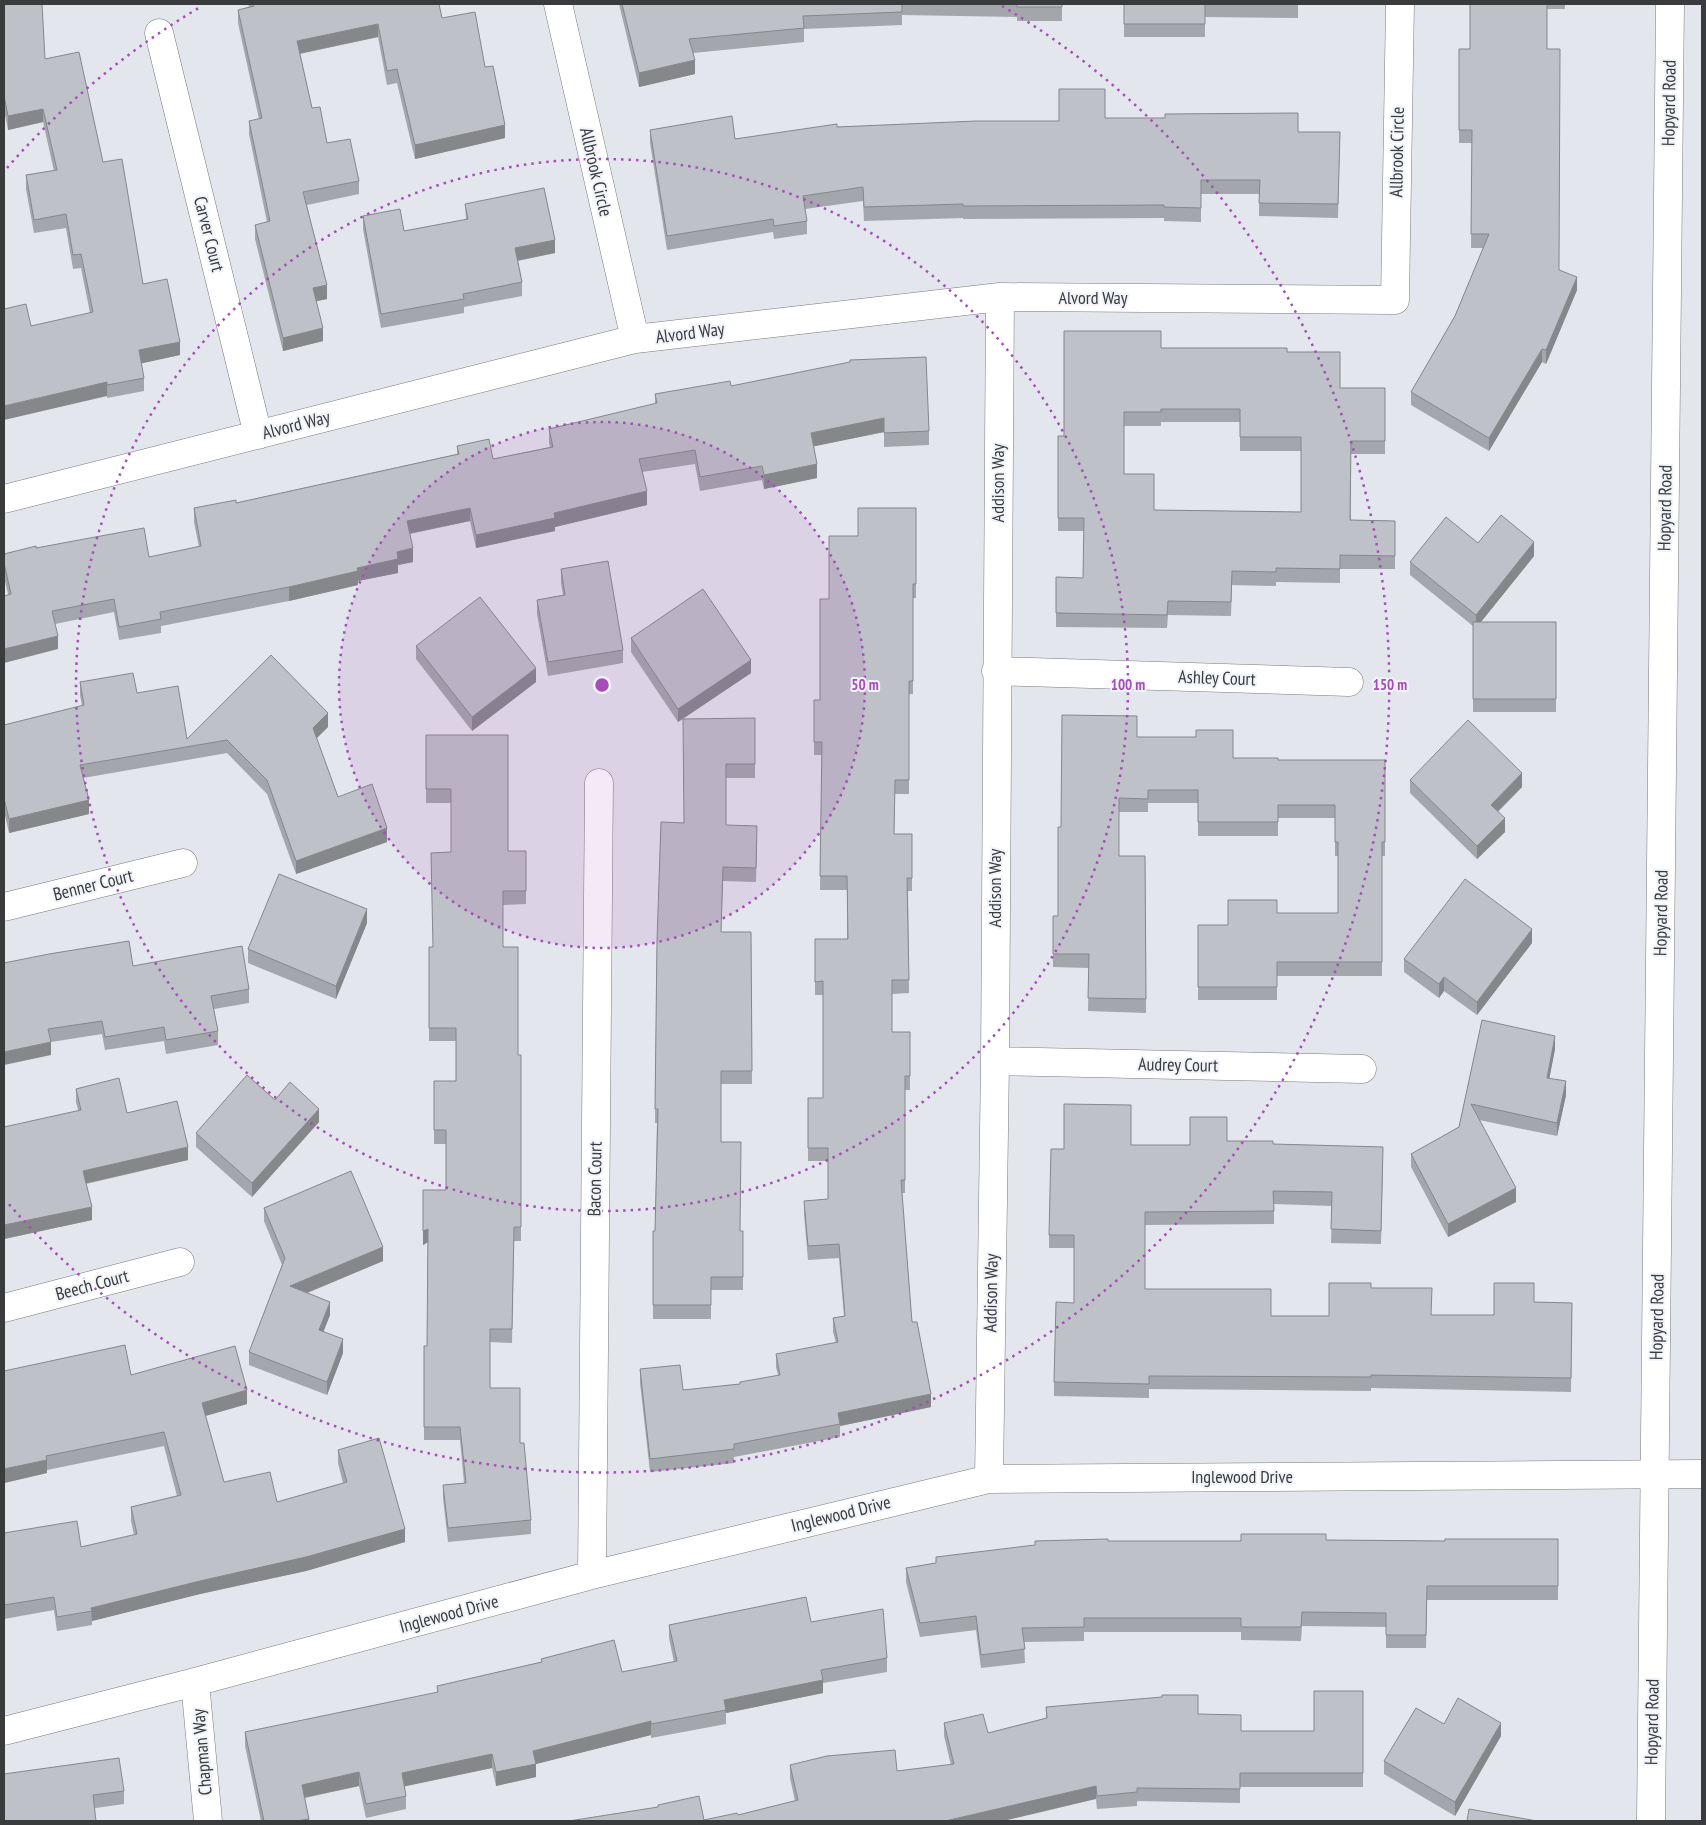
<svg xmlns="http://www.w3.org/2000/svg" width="1706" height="1825" viewBox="0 0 1706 1825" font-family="'PT Sans Narrow',sans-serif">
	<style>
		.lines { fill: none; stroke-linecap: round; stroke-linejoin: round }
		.street-casing { stroke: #787b81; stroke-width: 29 }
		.secondary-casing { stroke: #787b81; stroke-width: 29 }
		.street { stroke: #fff; stroke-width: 28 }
		.secondary { stroke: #fff; stroke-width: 28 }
		.wall { fill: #a3a6ab; fill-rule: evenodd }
		.shaded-wall { fill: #85878b }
		.building { fill: #bec1c7; stroke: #85878b; fill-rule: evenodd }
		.ring { fill: none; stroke: #a74db9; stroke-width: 2.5; stroke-dasharray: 2.5 5 }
		.labels { text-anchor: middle; stroke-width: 4; stroke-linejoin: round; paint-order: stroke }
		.street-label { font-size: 18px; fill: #3a3b3d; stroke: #f0f4fa }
		.centre { fill: #a74db9; stroke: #f0f4fa; stroke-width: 2.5 }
		.ring-label { font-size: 15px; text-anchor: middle; font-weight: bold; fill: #a74db9; stroke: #f0f4fa; stroke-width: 4; stroke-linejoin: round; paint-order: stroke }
	</style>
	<rect width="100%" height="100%" fill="#e3e6ec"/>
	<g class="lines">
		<!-- street casing -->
		<g class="street-casing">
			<path id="street" d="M558 4 635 339
				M159 33 258 435
				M4 499 635 339 1000 297 1395 300 1400 4
				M996 671 1349 682
				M4 907 183 863
				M995 1061 1362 1069
				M4 1308 180 1262
				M989 1479 995 1061 1000 297
				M592 1575 599 783
				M195 1682 208 1821
				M4 1731 195 1682 592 1575 989 1479 1702 1474"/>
		</g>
		<!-- secondary casing -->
		<g class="secondary-casing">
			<path id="secondary" d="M1651 1821 1670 4"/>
		</g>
		<!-- street -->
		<use href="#street" class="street"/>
		<!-- secondary -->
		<use href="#secondary" class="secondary"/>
	</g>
	<!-- wall -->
	<path class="wall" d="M4 4 45 59 103 162 143 284 180 355 141 363 144 378V391L107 398V396L31 326 90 313 81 268 73 269 66 228 34 233 26 189V175L54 171 43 122 8 130 4 110Z
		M248 4H439L442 18 485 67 505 138 415 159 397 83 387 85 378 37 300 54 312 108 327 143 359 181V194L307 205 327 299 316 301 323 341 283 351 255 239V225L267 222 249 134V121L259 119 238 23V10L249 7Z
		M619 4H1062V21H1017V17L902 15V25L804 29V42L693 53 695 74 639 87Z
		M1124 4H1298V18L1205 17V37H1124Z
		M1470 4H1565V9H1547V49L1559 270 1577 290 1546 364 1542 362 1489 451 1411 405V392L1455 316 1483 248H1471L1472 143H1459V49H1470Z
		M1105 118 1298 132H1340L1338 218 1259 216V194H1201V222L1164 221V218L963 219V218L864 221 863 201 805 209 807 221V234L774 239 773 232 667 250 650 143V130L735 139 837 127 1059 121Z
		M465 204 555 253 518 261 522 282V296L464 307V313L381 328 363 229V216L404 231 466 220Z
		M1161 348 1287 352 1340 388H1385V454H1351V520L1395 521V569H1340V583L1276 582V586L1232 585 1231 616 1168 615 1167 628 1056 627V577L1083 578 1084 531H1058V436H1064ZM1161 422H1240V451H1301V512L1154 510 1124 474V426H1161Z
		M731 386 929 431V445L884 447V432L814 446 817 478 764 489 762 480 700 491 695 464 642 472 647 505 555 527V531L476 548 470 521 410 534 413 562 398 565V573L358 581V585L289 601 161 626V633L119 640 114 612 55 624 58 649 8 594 4 577V554L36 548 149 557 199 547 194 522V508L236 503 457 454V446L493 459 550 447 549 443V429L655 404V394Z
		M916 508V598H913V694H909V794H895L894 834H912V891H908L909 993 892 994V1032H910V1090H905V1193H902L912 1322 931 1407 840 1426V1437L734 1457V1463L650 1472 640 1383V1369L683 1390 740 1384 778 1375 776 1367V1354L836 1343 833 1332V1318L844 1316 839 1258 808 1260 804 1214V1201L828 1199V1161H808V1098H823V995H815V939H847V890H820L822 755H814V700H820L829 599 858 536Z
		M1478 543 1534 556 1481 622H1556V712H1473V626L1410 575V562Z
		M561 569 623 650V663L548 676 537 614V600L563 595 561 583Z
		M631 638 751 673 678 722 631 652Z
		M416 646 536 682 472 731 416 659Z
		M80 682 137 693 187 739 328 727 316 738 338 797 387 842 296 874 267 794 227 753 83 778 89 814 9 833 4 811V725L82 706 80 695Z
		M755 718V778H726V825L757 839 756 882 723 881 721 932H751L752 1084H721V1142L740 1231H743V1290H711V1319H653V1231H655L657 1123H655L657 941 683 823Z
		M426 735 508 851H526V904L503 905V947L518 1055H521V1241H514L512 1343 490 1342V1388L520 1443 531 1520V1534L448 1542 443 1498V1485L464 1483 460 1440H424V1346H427L428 1242 423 1245 446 1190V1144H434V1081H456V1041H429V947H433L451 852V803H426Z
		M1137 737 1233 758 1278 760H1385V856H1382V976H1277V1000H1198V925H1228L1277 913H1338V856H1335V818H1278V836H1198V803H1148V812H1119V856H1145L1146 1013 1088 1011 1089 968 1053 967V916H1058L1061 827Z
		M1410 780 1522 787 1498 812 1505 832 1477 859 1410 793Z
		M367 923 336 999 248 963V949Z
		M1532 943 1477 1015 1444 991 1439 998 1404 972V959Z
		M4 963 133 966 249 989V1003L214 1009 218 1031V1045L166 1054 164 1041 105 1050 102 1034 51 1042V1055Z
		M1482 1020 1555 1049 1549 1078 1566 1095 1557 1136 1479 1120 1516 1202 1448 1237 1411 1167V1154L1459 1127Z
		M76 1089 127 1113 188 1160 86 1184 92 1220 4 1239 78 1110 76 1102Z
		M275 1100 319 1122 252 1197 196 1147V1133Z
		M1227 1141 1273 1144 1383 1160 1381 1244 1331 1243 1332 1206 1274 1204V1224L1145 1225V1289L1271 1316H1329L1371 1288 1431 1315H1494L1534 1302 1572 1303 1571 1392 1371 1388V1391L1149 1389V1398L1054 1396V1382L1074 1303V1248H1049V1235L1131 1145H1190Z
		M264 1208 383 1261 307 1293 330 1315 323 1332 343 1353 327 1395 249 1365V1352L282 1265 264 1221Z
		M4 1371 131 1375 247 1404 205 1416 224 1482 277 1502 343 1483 338 1463V1450L405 1542 306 1571 200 1594 92 1621V1625L57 1631 54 1610 4 1619V1533L81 1547 134 1535 131 1521V1507L177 1496 164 1446 47 1470V1473L4 1483Z
		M1558 1539V1600H1427L1426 1648H1386V1627L1302 1626 1301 1641 1241 1640V1632H1084V1641L1024 1642 1025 1663 981 1668 976 1630 920 1637 906 1582V1568L936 1563V1557L1108 1541H1241L1326 1540 1445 1541Z
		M811 1622 887 1658V1672L823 1683V1693L726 1713V1724L651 1738V1735L536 1764V1777L496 1786 492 1768 404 1786 406 1796V1809L366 1818 359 1786 305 1798 309 1821H261L245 1746V1732L437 1693V1686L541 1662V1659L622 1672 674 1662 669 1638V1625Z
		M1363 1691V1787H1240V1803L1137 1801V1806L1097 1809 1096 1799 704 1820 738 1815 795 1801 790 1778V1765L897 1771 951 1765 944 1736V1723L988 1733 1046 1718V1707L1198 1714 1241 1731H1314Z
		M1444 1724 1501 1736 1455 1816 1384 1774V1761Z
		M4 1774 124 1791V1804L4 1821Z"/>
	<!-- shaded-wall -->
	<path class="shaded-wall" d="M378 24V37L297 54V41Z
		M695 60V74L639 87V73Z
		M43 109V122L8 130V116Z
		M505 125V138L415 159V145Z
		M555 240V253L515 261V248Z
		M1577 277V290L1546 364V350Z
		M327 285V299L313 302V288Z
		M323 328V341L283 351V338Z
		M180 342V355L139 364V350Z
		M1542 349V362L1489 451V438Z
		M107 382V396L4 420V406Z
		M884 418V432L811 447V433Z
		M817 464V478L764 489V475Z
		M647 491V505L555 527V531L476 548V535L554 513Z
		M470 508V521L407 534V521Z
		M1534 542V556L1476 628V615Z
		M413 548V562L398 565V573L358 581V585L289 601V587L357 568 397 552Z
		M58 636V649L4 663V649Z
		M751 660V673L678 722V709Z
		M536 668V682L472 731V717Z
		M328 713V727L313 742V728Z
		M1522 773V787L1491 818V805Z
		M89 800V814L9 833V819Z
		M1505 818V832L1477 859V846Z
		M387 828V842L296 874V861Z
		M367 909V923L336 999V986Z
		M1532 929V943L1477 1015V1002Z
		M1444 977V991L1439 998V984Z
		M1555 1036V1049L1547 1091V1078Z
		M51 1042V1055L4 1065V1052Z
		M1566 1081V1095L1557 1136V1123Z
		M319 1109V1122L252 1197V1183Z
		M188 1147V1160L83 1184V1171Z
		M1516 1188V1202L1448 1237V1224Z
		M92 1207V1220L4 1239V1225Z
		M428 1229V1242L423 1245V1231Z
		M383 1247V1261L290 1300V1286Z
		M330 1302V1315L319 1343V1330Z
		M343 1339V1353L327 1395V1382Z
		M247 1390V1404L202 1417V1403Z
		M931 1394V1407L840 1426 838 1413Z
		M47 1460V1473L4 1483V1469Z
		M405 1529V1542L306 1571 200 1594 92 1621 91 1608Z
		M823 1680V1693L726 1713 724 1700Z
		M651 1721V1735L536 1764V1777L496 1786V1772L533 1751Z
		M1501 1723V1736L1455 1816V1802Z
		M492 1754V1768L402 1787V1773Z
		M359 1772V1786L302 1798V1785Z
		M1096 1786V1799L1003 1821H945Z
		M309 1819V1821H297Z"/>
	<!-- building -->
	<path class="building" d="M4 4H42L45 59 79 52 103 162 122 159 143 284 167 279 180 342 139 350 144 378 107 385V382L4 406V309L26 304 31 326 93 312 81 254 73 255 66 214 34 220 26 175 57 170 43 109 8 116 4 96Z
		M253 4H439L442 18 475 12 485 67 493 66 505 125 415 145 397 69 387 71 378 24 297 41 312 108 320 107 327 143 350 139 359 181 303 192 327 285 313 288 323 328 283 338 255 225 270 221 249 121 262 118 238 10 254 6Z
		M622 4H902V12L803 16 804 28 689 39 695 60 639 73Z
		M1017 4H1062V7H1017Z
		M1124 4H1205V24H1124Z
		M1470 4H1547V49H1560L1559 270 1577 277 1546 350 1542 349 1489 438 1411 392 1455 316 1489 234H1471L1472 130H1459V49H1470Z
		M1059 89H1105V118H1165V114L1298 113V132H1340L1338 204 1259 203 1260 180H1201V208L1164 207V205L963 206V204L864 207 863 187 803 196 807 221 774 226 773 219 667 236 650 130 732 116 735 139 837 124V127L976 121H1059Z
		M544 188 555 240 515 248 522 282 463 294 464 299 381 314 363 216 400 209 404 231 468 219 465 204Z
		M1064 331H1161V348H1287V352H1340V388H1385V441H1351L1350 520 1395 521V556L1340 555V569L1276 568V572L1232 571 1231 602 1168 601 1167 615 1056 613V577L1083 578 1084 518H1058V436H1064ZM1161 409H1240V437H1301V512L1154 510V474H1124V412H1161Z
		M926 357 929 431 884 433V418L811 433 817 464 764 475 762 466 700 477 695 450 639 459 647 491 554 513 555 518 476 535 470 508 407 521 413 548 397 552 398 559 357 568 358 571 289 587 160 612 161 619 119 627 114 599 52 611 58 636 4 649V596L11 594 4 563V554L36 546V548L144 528 149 557 201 546 194 508 236 500V503L459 454 457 446 489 439 493 459 553 447 549 429 657 403 655 394 730 381 731 386 850 362V360Z
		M858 508H916V584H913V681H909V780H895L894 834H912V878H907L909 980H892V1032H910V1076H905V1180H901L912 1322H917L931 1394 838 1413 840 1424 734 1444V1449L650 1459 640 1369 680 1365 683 1390 740 1384V1382L780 1375 776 1354 838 1342 833 1318 845 1316 839 1244 808 1246 804 1201 828 1199V1148H808V1098H823V981L815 982V939H848L847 876H820L822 742H814V700H820V599H829V536H858Z
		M1501 515 1534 542 1476 615 1410 562 1446 517 1478 543Z
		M608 561 623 650 548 662 537 600 565 595 561 569Z
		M703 589 751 660 678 709 631 638Z
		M480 597 536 668 472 717 416 646Z
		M1473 622H1556V699H1473Z
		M271 655 328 713 313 728 338 797 372 784 387 828 296 861 267 780 227 740 80 765 89 800 9 819 4 798V725L84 705 80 682 133 673 137 693 178 686 187 739Z
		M1062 715 1137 716V737H1196V730H1233V758H1278V760H1385V842H1382V962H1277V987H1198V925H1228V900H1277V913H1338V842H1335V805H1278V822H1198V790H1148V799L1119 798V856H1145L1146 999 1088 998 1089 954H1053V916H1058V827H1061Z
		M755 718V764H726V825L757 826 756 868 723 867 721 932H751L752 1071H721V1142H741L740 1231H743V1277H711V1305H653V1231H655L658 1109H655L657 941 661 822 684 823 683 719Z
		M1468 720 1522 773 1491 805 1505 818 1477 846 1410 780Z
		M426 735H508V851H526V891H503V947H518V1055H521V1227H514L512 1329H490V1388H520V1443H524L531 1520 448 1528 443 1485 466 1483 460 1427H424V1346H427L428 1229 423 1231V1190H446V1130H434V1081H456V1028H429V947H433L431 853 451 852V789H426Z
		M279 874 367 909 336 986 248 949Z
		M1465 879 1532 929 1477 1002 1444 977 1439 984 1404 959Z
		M129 941 133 966 242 946 249 989 211 996 218 1031 166 1040 164 1027 105 1037 102 1021 48 1029 51 1042 4 1052V963L49 954Z
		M1482 1020 1555 1036 1547 1078 1566 1081 1557 1123 1471 1104 1516 1188 1448 1224 1411 1154 1459 1127Z
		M247 1075 275 1100 290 1082 319 1109 252 1183 196 1133Z
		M119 1078 127 1113 177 1101 188 1147 83 1171 92 1207 4 1225V1127L81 1110 76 1089Z
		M1064 1104 1131 1105V1145H1190V1117H1227V1141H1273V1144L1383 1147 1381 1231 1331 1229 1332 1192 1273 1191 1274 1211 1145 1212V1289H1271V1316H1329V1283H1371V1288H1432L1431 1315H1494V1283H1534V1302L1572 1303 1571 1378 1371 1375V1377L1149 1376V1384L1054 1382 1056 1302 1074 1303V1235H1049L1051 1149H1064Z
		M351 1171 383 1247 290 1286 330 1302 319 1330 343 1339 327 1382 249 1352 285 1258 264 1208Z
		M125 1345 131 1375 235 1346 247 1390 202 1403 224 1482 270 1472 277 1502 347 1482 338 1450 379 1438 405 1529 306 1557 200 1581 91 1608 92 1611 57 1617 54 1597 4 1605V1533L77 1521 81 1547 137 1534 131 1507 181 1495 164 1432 46 1456 47 1460 4 1469V1371Z
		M1241 1534H1326V1540L1445 1541V1539H1558V1586H1427L1426 1635H1386V1613L1302 1612 1301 1627H1241V1618H1084V1627L1022 1628 1025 1649 981 1655 976 1616 920 1623 906 1568 936 1563V1557L1035 1545V1541L1108 1539V1541H1241Z
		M806 1597 811 1622 883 1609 887 1658 821 1670 823 1680 724 1700 726 1710 651 1724V1721L533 1751 536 1764 496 1772 492 1754 402 1773 406 1796 366 1804 359 1772 302 1785 309 1819 297 1821H264L245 1732 438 1692 437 1686 542 1662 541 1659 614 1640 622 1672 677 1661 669 1625Z
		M1314 1691H1363V1773H1240V1789L1137 1788V1792L1097 1796 1096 1786 945 1821H569L658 1807V1805L699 1796 704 1820 737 1813 738 1815 798 1800 790 1765 827 1756 895 1750 897 1771 954 1764 944 1723 983 1714 988 1733 1047 1718 1046 1707 1162 1697V1695H1198V1714L1241 1715V1731H1314Z
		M1458 1698 1501 1723 1455 1802 1384 1761 1416 1708 1444 1724Z
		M119 1758 124 1791 93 1795 96 1821H4V1774Z
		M1469 1809 1537 1821H1467Z"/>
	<!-- distance rings -->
	<circle cx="602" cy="685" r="263" fill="#a74db9" fill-opacity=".12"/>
	<g class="ring">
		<circle cx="602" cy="685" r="263"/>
		<circle cx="602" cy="685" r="526"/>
		<path d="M7 168A788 788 0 0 1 202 6M1002 6A788 788 0 1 1 7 1202"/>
	</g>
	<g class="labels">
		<!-- street labels -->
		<g class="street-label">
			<text transform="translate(1669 103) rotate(-89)" y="6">Hopyard Road</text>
			<text transform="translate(1397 152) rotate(-89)" y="6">Allbrook Circle</text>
			<text transform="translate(596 172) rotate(77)" y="6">Allbrook Circle</text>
			<text transform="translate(209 234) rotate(76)" y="6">Carver Court</text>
			<text x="1093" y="304">Alvord Way</text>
			<text transform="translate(690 333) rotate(-7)" y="6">Alvord Way</text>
			<text transform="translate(296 425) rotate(-14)" y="6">Alvord Way</text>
			<text transform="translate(998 483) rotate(-90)" y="6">Addison Way</text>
			<text transform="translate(1665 508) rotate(-89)" y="6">Hopyard Road</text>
			<text transform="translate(1217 678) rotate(2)" y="6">Ashley Court</text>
			<text transform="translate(93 885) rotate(-14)" y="6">Benner Court</text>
			<text transform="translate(995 888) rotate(-90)" y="6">Addison Way</text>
			<text transform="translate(1661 913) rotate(-89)" y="6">Hopyard Road</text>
			<text transform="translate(1178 1065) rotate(1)" y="6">Audrey Court</text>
			<text transform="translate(595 1179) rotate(-89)" y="6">Bacon Court</text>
			<text transform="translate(92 1285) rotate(-15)" y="6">Beech Court</text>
			<text transform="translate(991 1293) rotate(-89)" y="6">Addison Way</text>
			<text transform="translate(1657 1317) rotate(-89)" y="6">Hopyard Road</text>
			<text x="1242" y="1483">Inglewood Drive</text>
			<text transform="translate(841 1514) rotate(-14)" y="6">Inglewood Drive</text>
			<text transform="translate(449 1614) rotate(-15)" y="6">Inglewood Drive</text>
			<text transform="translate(1652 1722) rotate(-89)" y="6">Hopyard Road</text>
			<text transform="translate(202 1752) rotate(-95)" y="6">Chapman Way</text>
		</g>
	</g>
	<circle cx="602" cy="685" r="8" class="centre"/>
	<g class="ring-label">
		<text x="865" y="690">50 m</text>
		<text x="1128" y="690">100 m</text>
		<text x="1390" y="690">150 m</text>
	</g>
	<!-- border -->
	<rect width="1706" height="1825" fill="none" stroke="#3a3b3d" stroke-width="10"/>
</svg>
